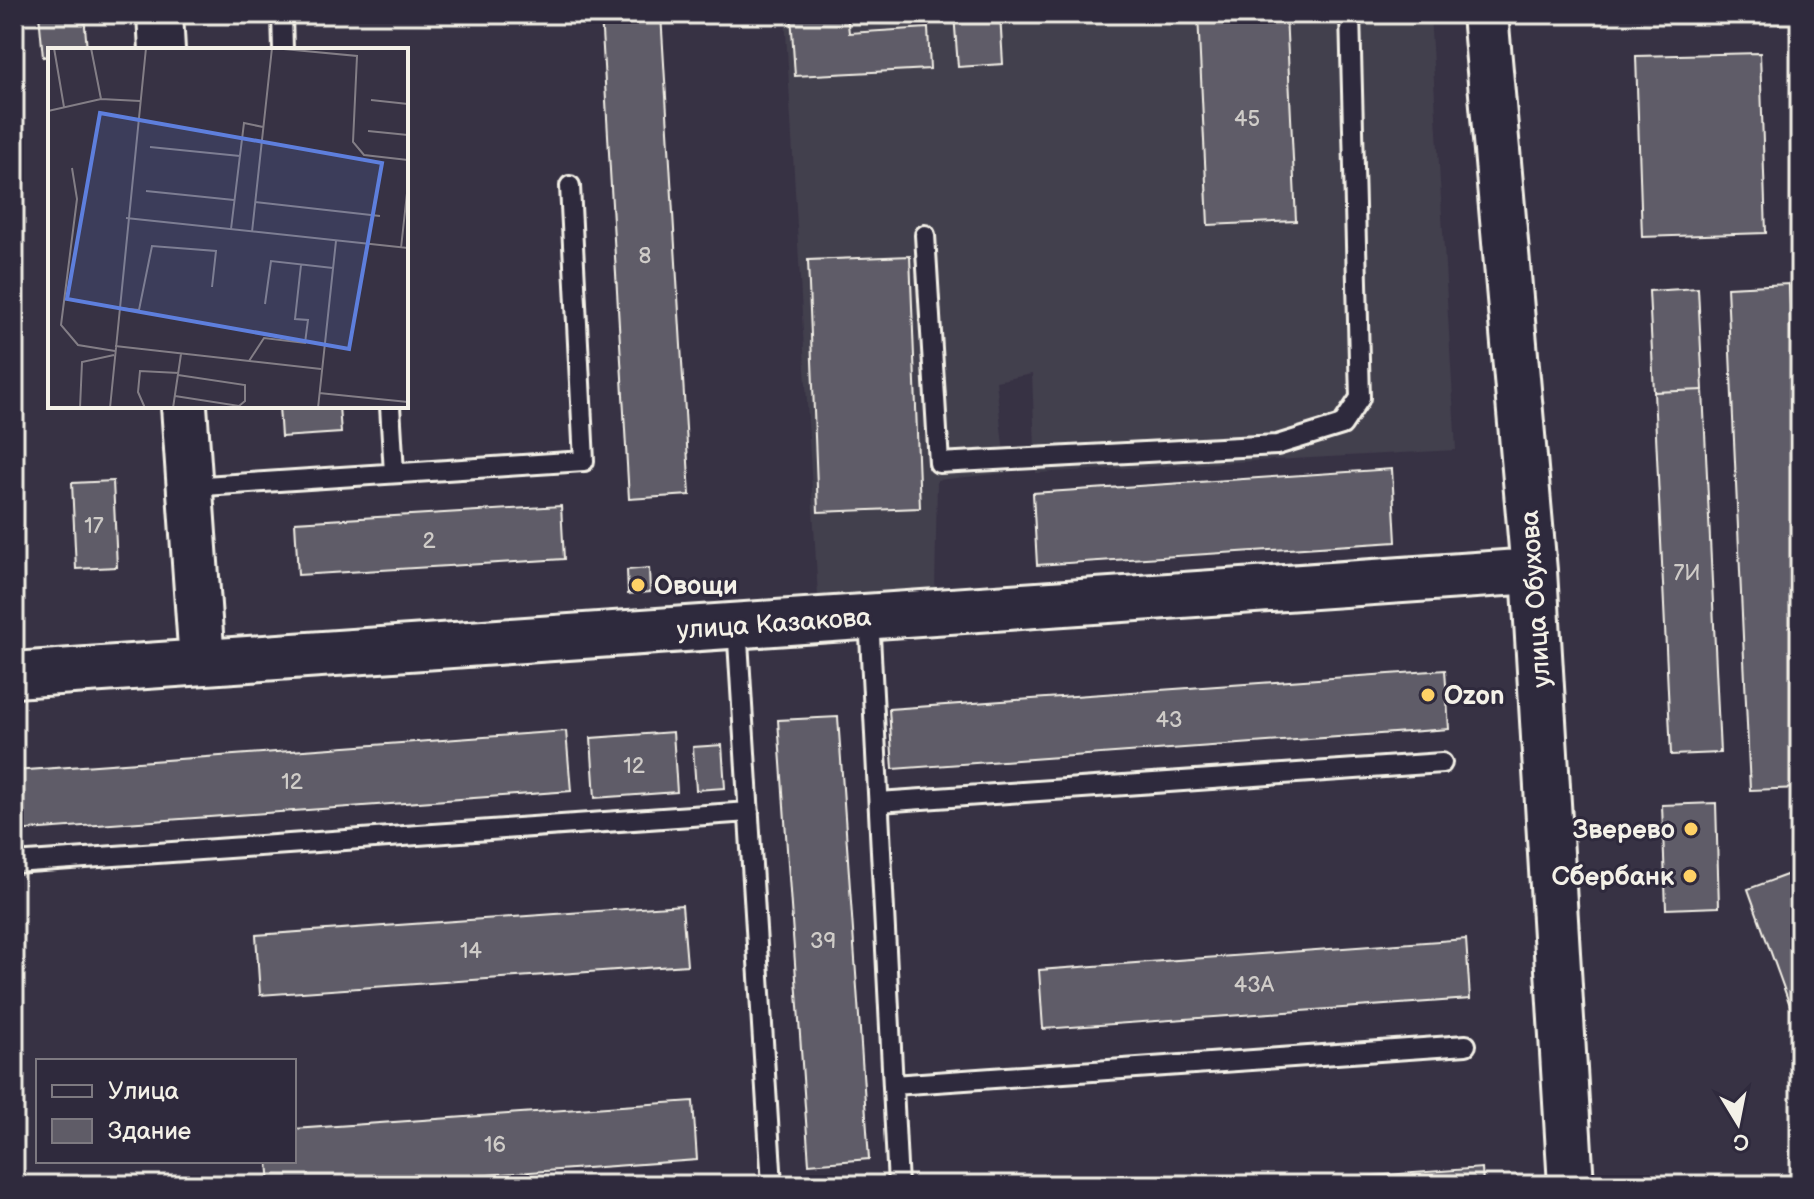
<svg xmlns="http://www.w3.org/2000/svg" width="1814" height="1199" viewBox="0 0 1814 1199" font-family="'Balsamiq Sans',sans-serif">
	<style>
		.built { fill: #433f4e }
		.building { fill: #5f5c67; stroke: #f4f1e8; stroke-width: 2 }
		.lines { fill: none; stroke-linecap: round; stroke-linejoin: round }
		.lane-casing { stroke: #f4f1e8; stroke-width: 24 }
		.secondary-casing { stroke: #f4f1e8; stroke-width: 50 }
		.lane { stroke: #2f2a3d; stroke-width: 18 }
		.secondary { stroke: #2f2a3d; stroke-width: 44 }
		.poi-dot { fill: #ffd166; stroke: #2f2a3d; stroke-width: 3 }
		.labels { text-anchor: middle; stroke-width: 6; stroke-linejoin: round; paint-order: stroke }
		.number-label { font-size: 22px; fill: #cfccc8 }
		.poi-label { font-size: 26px; font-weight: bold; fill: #f4f1e8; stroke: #2f2a3d; text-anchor: start }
		.street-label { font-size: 26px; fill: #f4f1e8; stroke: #2f2a3d }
		.inset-road { fill: none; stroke: #837e86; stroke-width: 2 }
		.view { fill: #5e7fdd; fill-opacity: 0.15; stroke: #5e7fdd; stroke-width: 4 }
		.inset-edge { fill: none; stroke: #f4f1e8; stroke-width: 4 }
	</style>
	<rect width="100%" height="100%" fill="#373244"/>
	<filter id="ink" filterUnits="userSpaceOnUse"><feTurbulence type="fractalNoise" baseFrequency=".0125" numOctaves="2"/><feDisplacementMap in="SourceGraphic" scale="16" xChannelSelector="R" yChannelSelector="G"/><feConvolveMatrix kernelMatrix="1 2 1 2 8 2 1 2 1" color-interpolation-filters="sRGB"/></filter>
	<g filter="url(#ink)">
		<!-- built -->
		<path class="built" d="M785 14H1430L1456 450 1036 473 1032 374 996 381 1006 473 937 480 935 592 818 597Z"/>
		<!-- building -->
		<path class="building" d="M39 14H84L87 50H50V56L43 57Z
			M601 14H661L690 495 629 499Z
			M791 14H847L849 33 928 28 930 69 795 76Z
			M954 14H1000L1003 64 958 67Z
			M1198 14H1286L1296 221 1208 225Z
			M1760 53 1766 233 1642 237 1636 56Z
			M910 256 920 508 818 512 808 260Z
			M1789 284 1800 527V788L1750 790 1727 287Z
			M1698 288 1703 390 1654 392 1649 291Z
			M1703 390 1720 753 1671 755 1654 392Z
			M279 406H339L341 433 281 437Z
			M1392 469 1396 542 1037 565 1033 493Z
			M113 481 117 567 76 569 72 483Z
			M561 506 564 559 298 575 295 522Z
			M649 568 650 592 628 594 627 570Z
			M1445 670 1449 729 893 769 889 709Z
			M838 717 869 1159 809 1164 778 720Z
			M566 731 571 791 14 831V771Z
			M673 732 677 792 595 798 591 738Z
			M722 745 725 788 696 790 693 747Z
			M1716 803 1719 907 1666 909 1662 805Z
			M1800 870V1033L1748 889Z
			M682 905 687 965 260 995 256 935Z
			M1466 939 1470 999 1043 1029 1039 970Z
			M693 1101 697 1160 349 1185H270L268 1161H294V1129Z
			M1482 1168 1483 1185H1246Z"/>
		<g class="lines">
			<!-- lane casing -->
			<g class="lane-casing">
				<path id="lane" d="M282 14 283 50
					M925 235 939 463 1277 445 1342 425 1360 398 1350 14
					M390 406 394 473
					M189 487 584 461 570 186
					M869 616 898 1185
					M737 625 772 1185
					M879 802 1442 763
					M14 863 749 812
					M893 1085 1466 1045"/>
			</g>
			<!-- secondary casing -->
			<g class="secondary-casing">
				<path id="secondary" d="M160 14 162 50
					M1485 14 1534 571 1571 1185
					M184 406 202 662
					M14 675 1534 571"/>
			</g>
			<!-- lane -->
			<use href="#lane" class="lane"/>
			<!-- secondary -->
			<use href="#secondary" class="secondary"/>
		</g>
	</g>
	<!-- markers -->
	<g class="poi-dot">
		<circle cx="638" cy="585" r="8"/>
		<circle cx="1428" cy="695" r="8"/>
		<circle cx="1691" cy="829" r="8"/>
		<circle cx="1690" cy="876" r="8"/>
	</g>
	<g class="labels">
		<!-- number labels -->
		<g class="number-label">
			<text x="1247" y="126">45</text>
			<text x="645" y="263">8</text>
			<text x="94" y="533">17</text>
			<text x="429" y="548">2</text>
			<text x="1687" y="580">7И</text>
			<text x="1169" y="727">43</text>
			<text x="634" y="773">12</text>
			<text x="292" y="789">12</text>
			<text x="823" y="948">39</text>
			<text x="471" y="958">14</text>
			<text x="1254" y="992">43А</text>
			<text x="495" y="1152">16</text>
		</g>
		<!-- poi labels -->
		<g class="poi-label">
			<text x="654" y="594">Овощи</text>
			<text x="1444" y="704">Ozon</text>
			<text x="1675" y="838" text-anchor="end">Зверево</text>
			<text x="1674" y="885" text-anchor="end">Сбербанк</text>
		</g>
		<!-- street labels -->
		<g class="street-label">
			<text transform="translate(1535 599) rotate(-94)" y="9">улица Обухова</text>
			<text transform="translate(774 623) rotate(-4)" y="9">улица Казакова</text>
		</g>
	</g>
	<!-- overview -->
	<g transform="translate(48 48)">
		<rect width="360" height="360" fill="#373244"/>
		<path class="inset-road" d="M6 0 16 59M43 0 53 51M225 0 309 8 305 94 316 107 360 112M323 52 360 56M0 63 53 51 92 53M320 83 360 87M102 99 192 108M24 120 29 151 13 277 30 297 67 303M98 143 186 152M207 154 332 168M78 170 360 200M183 181 196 75 215 79M204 184 224 0M353 200 360 136M217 256 223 213 285 220M70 260 91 262 104 198 168 203 164 239M67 298 273 321M201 313 216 290 257 295 260 272 247 271 253 217M271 345 360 354M127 348 191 358 197 353V337L130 327M32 360 34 314 66 307M62 360 98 0M97 360 90 344 92 323 131 325M125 360 133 306M270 360 288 193"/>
		<path class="view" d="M52 65 334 115 301 301 19 251Z"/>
		<rect width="360" height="360" class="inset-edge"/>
	</g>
	<!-- margin -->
	<rect width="1814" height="1199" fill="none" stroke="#2f2a3d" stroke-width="48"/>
	<rect x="24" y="24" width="1766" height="1151" fill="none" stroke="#f4f1e8" stroke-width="3" filter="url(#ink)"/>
	<!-- legend -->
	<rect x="36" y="1059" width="260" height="104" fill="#2f2a3d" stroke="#7e7a81" stroke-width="2"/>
	<rect x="52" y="1085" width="40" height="12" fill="#2f2a3d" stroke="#7e7a81" stroke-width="2"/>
	<text x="108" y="1099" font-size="24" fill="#f4f1e8">Улица</text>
	<rect x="52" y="1119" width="40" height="24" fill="#5f5c67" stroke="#7e7a81" stroke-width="2"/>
	<text x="108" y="1139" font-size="24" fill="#f4f1e8">Здание</text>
	<!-- north arrow -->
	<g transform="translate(1738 1123) rotate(170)" stroke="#2f2a3d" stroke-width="6" paint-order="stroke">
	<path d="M0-6L14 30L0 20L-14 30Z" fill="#f4f1e8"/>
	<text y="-12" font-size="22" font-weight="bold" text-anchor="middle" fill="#f4f1e8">С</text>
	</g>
</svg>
